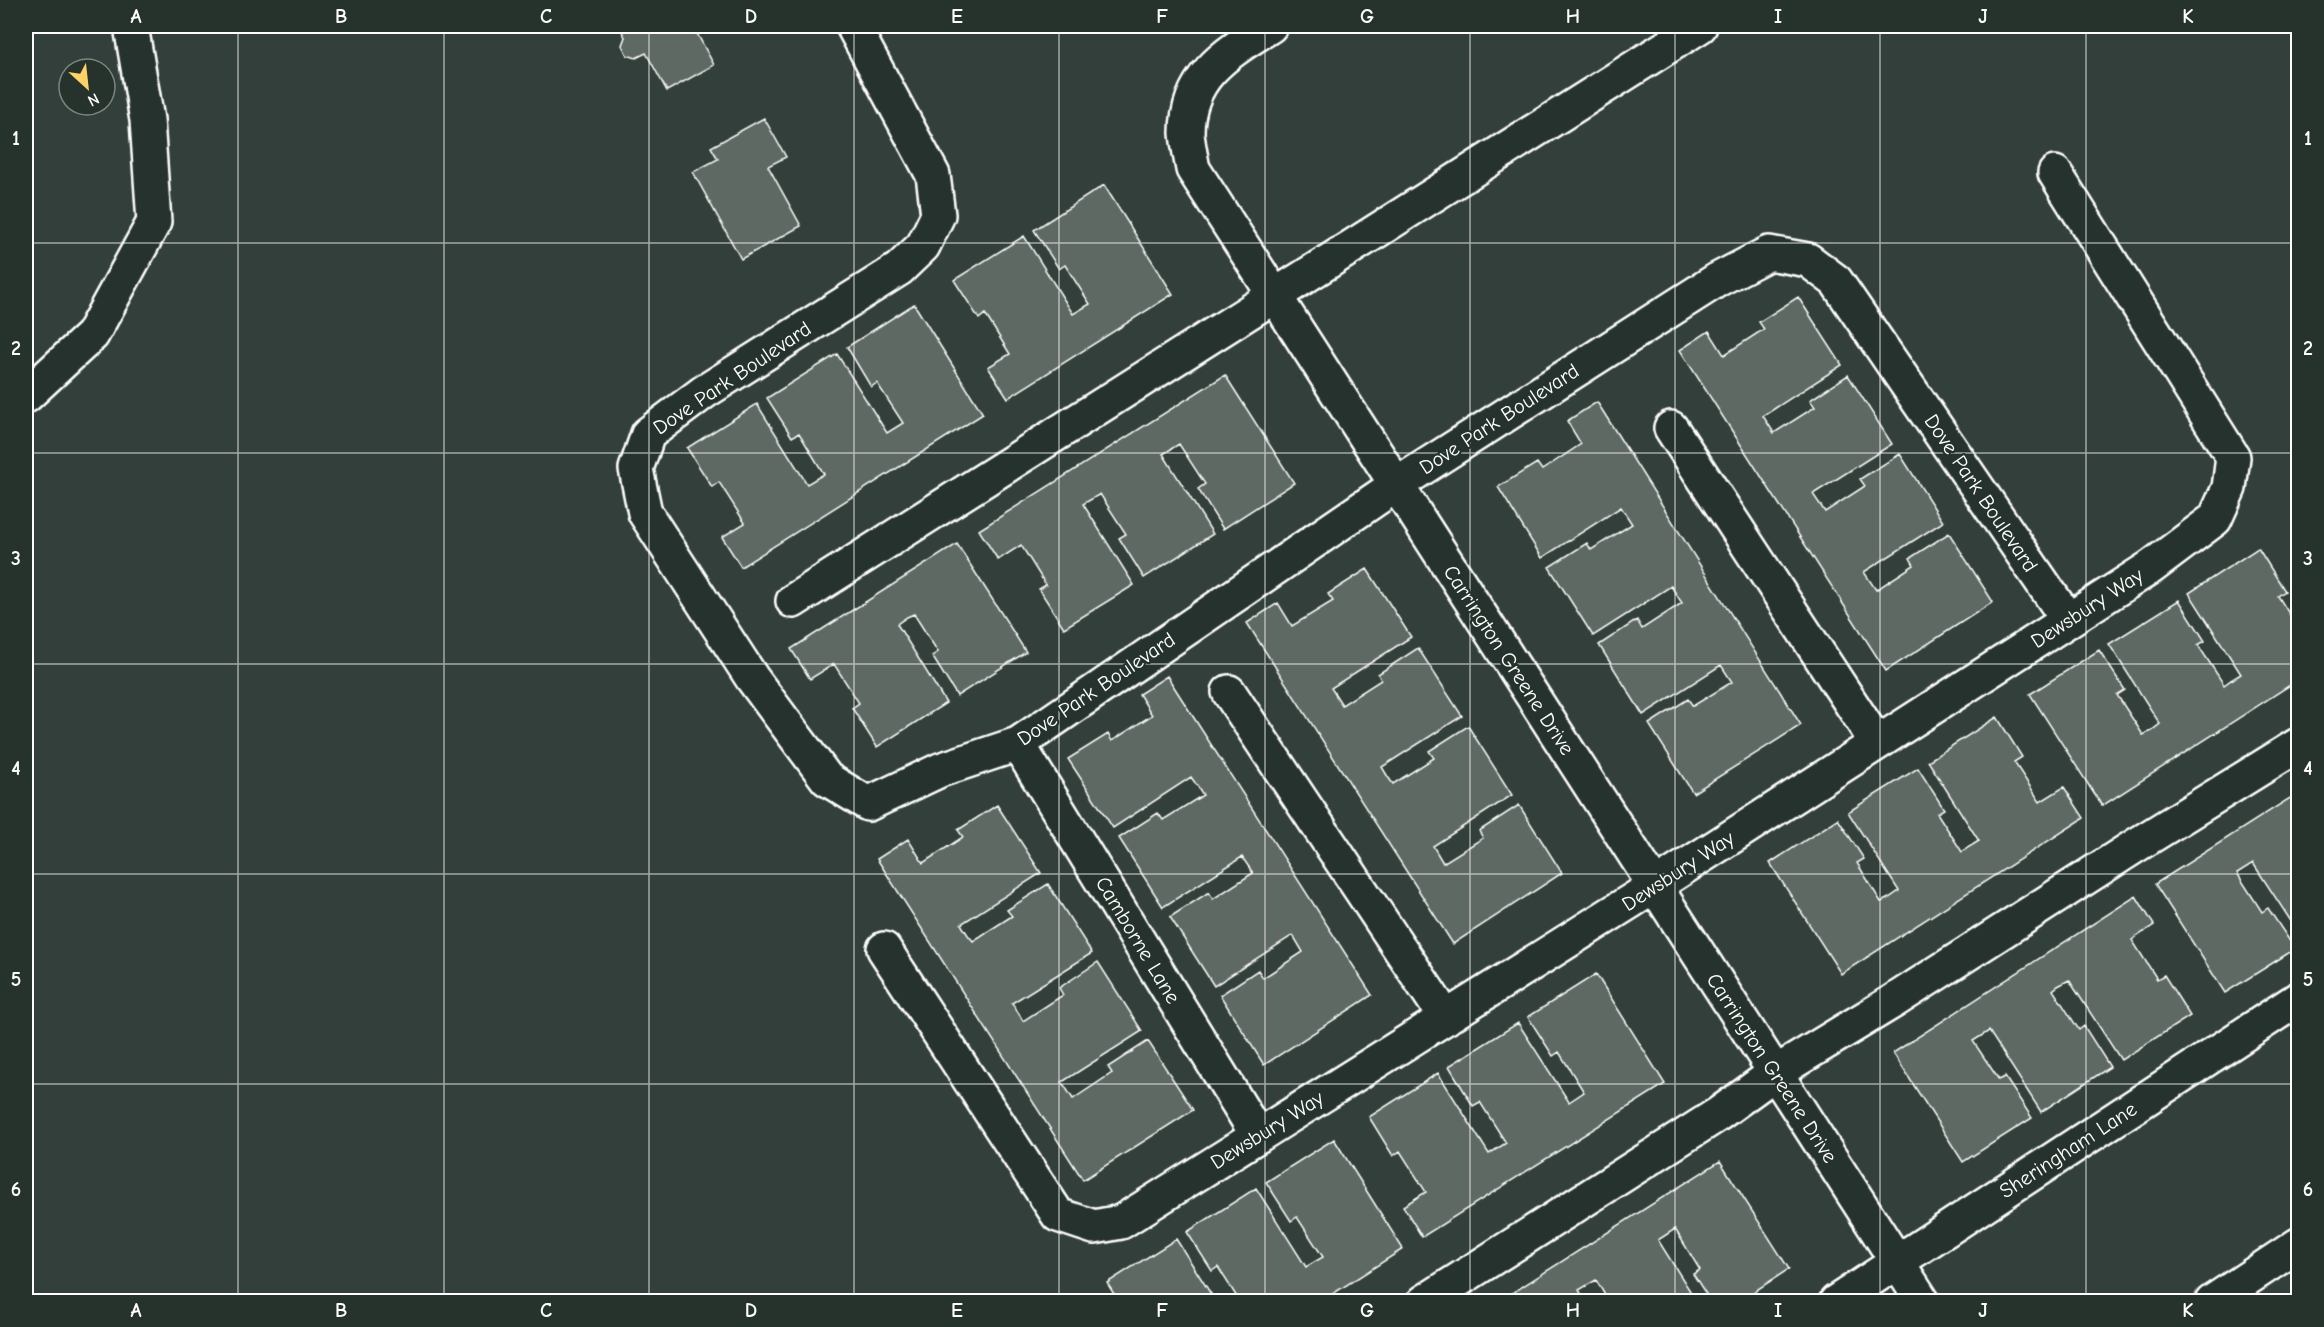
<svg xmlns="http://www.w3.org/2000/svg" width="2324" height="1327" viewBox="0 0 2324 1327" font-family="'Comic Neue',sans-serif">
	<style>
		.building { fill: #5f6964; stroke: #fff; stroke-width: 1.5 }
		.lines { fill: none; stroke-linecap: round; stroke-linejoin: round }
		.minor-casing { stroke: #fff; stroke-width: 38 }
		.major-casing { stroke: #fff; stroke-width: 38 }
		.minor { stroke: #26332d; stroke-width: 33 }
		.major { stroke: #26332d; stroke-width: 33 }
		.grid { fill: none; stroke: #fff; stroke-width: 1.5; stroke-opacity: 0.55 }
		.labels { text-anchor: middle; stroke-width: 4.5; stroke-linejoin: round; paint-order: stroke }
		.street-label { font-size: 21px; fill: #fff; stroke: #26332d }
		.neatline { fill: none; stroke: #fff; stroke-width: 2 }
		.grid-label { font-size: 20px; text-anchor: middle; font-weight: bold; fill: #fff }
	</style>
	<rect width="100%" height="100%" fill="#333f3a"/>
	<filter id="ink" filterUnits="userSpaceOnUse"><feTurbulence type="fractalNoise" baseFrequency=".0167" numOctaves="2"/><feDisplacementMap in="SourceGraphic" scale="12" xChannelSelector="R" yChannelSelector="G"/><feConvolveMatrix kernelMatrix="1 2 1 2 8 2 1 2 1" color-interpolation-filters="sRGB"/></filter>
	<g filter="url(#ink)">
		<!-- building -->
		<path class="building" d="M619 26H693L714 65 667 91 646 53 636 58 627 55 622 45 625 37Z
			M764 118 786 157 768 166 801 226 741 259 693 172 718 159 711 147Z
			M1104 185 1173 294 1008 398 988 367 1010 354 985 314 979 319 954 280 1024 236 1073 314 1090 304 1065 265 1059 269 1034 230Z
			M1798 297 1842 365 1763 416 1774 433 1815 407 1810 400 1848 375 1892 444 1813 494 1825 512 1865 486 1860 479 1900 454 1943 522 1864 572 1876 590 1914 565 1910 558 1949 533 1993 602 1886 671 1680 350 1709 331 1724 355 1764 329 1759 322Z
			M914 304 983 414 741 567 722 537 745 523 719 482 712 487 687 448 757 404 807 484 824 474 799 433 792 437 767 398 837 354 887 433 903 423 877 383 871 387 847 347Z
			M1225 375 1294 483 1223 529 1198 489 1205 484 1179 444 1163 454 1213 534 1144 578 1119 538 1126 534 1100 494 1083 504 1134 585 1064 628 1039 589 1046 585 1021 545 998 560 979 530Z
			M1597 402 1801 725 1693 793 1649 724 1688 699 1693 706 1732 682 1721 665 1643 715 1599 645 1637 620 1642 629 1682 603 1671 586 1593 636 1549 567 1587 543 1591 550 1632 524 1621 507 1542 558 1498 487 1537 463 1542 470 1581 444 1567 421Z
			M957 544 1026 652 957 696 932 656 938 652 914 614 907 617 897 624 946 703 877 747 852 708 859 703 834 664 810 679 791 649Z
			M2258 548 2285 591 2278 596 2298 628V680L2102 806 2030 694 2099 650 2125 690 2117 695 2143 735 2151 731 2160 724 2109 644 2179 600 2205 641 2198 645 2224 685 2231 680 2241 674 2189 593Z
			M1367 569 1411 637 1331 688 1342 705 1381 680 1378 674 1418 648 1462 716 1382 767 1388 777 1393 784 1434 758 1429 751 1468 726 1512 795 1433 846 1443 863 1483 838 1479 831 1519 805 1562 873 1453 944 1247 623 1278 603 1292 626 1333 601 1328 594Z
			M1167 676 1372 995 1264 1065 1220 995 1258 970 1263 978 1303 952 1293 935 1214 986 1170 917 1209 892 1213 899 1253 873 1242 857 1163 907 1119 838 1158 813 1163 820 1203 795 1198 787 1191 777 1113 828 1068 759 1108 734 1112 741 1152 715 1139 694Z
			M1997 717 2022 757 2014 762 2040 802 2064 787 2084 818 1841 974 1770 863 1838 819 1864 859 1857 863 1881 902 1889 898 1899 891 1848 812 1918 768 1944 809 1937 813 1962 852 1969 847 1979 841 1928 761Z
			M2298 793V932L2253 863 2237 873 2262 912 2268 908 2295 949 2225 993 2155 884Z
			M997 805 1041 873 961 924 968 935 973 941 1012 916 1007 910 1048 884 1092 953 1012 1003 1019 1014 1023 1021 1063 995 1059 988 1098 962 1142 1031 1062 1082 1073 1099 1112 1073 1108 1067 1148 1041 1193 1110 1083 1180 877 859 908 839 923 863 963 837 958 830Z
			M2136 896 2154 925 2132 940 2157 979 2164 975 2190 1016 2121 1060 2069 980 2058 986 2053 990 2079 1030 2084 1026 2110 1067 2041 1112 1989 1031 1973 1041 1999 1080 2005 1077 2032 1118 1963 1162 1893 1053Z
			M1596 974 1665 1084 1422 1237 1403 1206 1426 1192 1400 1151 1393 1156 1369 1117 1438 1073 1489 1154 1506 1143 1480 1102 1473 1106 1449 1066 1518 1023 1569 1102 1584 1092 1559 1052 1553 1056 1528 1017Z
			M1334 1139 1403 1249 1320 1302H1240L1218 1267 1212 1271 1187 1232 1256 1188 1306 1267 1323 1257 1297 1217 1291 1221 1266 1182Z
			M1720 1161 1789 1269 1738 1302H1711L1693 1274 1700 1270 1675 1229 1658 1240 1697 1302H1609L1596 1280 1579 1290 1586 1302H1498Z
			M1176 1239 1216 1302H1119L1107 1283Z"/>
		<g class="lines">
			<!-- minor casing -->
			<g class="minor-casing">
				<path id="minor" d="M853 26 933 175 938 215 923 246 899 269 704 392 648 434 636 469 645 513 752 678 827 779 868 804 940 770 1018 744 1396 485 1717 280 1769 253 1808 260 1836 281 2068 620
					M1270 26C1227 53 1187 76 1187 133 1188 145 1191 158 1193 169L1923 1302
					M26 396 92 335 154 222 147 120 131 26
					M1671 428 1877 743
					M793 601 1700 26
					M1229 692 1446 1018
					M1018 744 1258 1136
					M884 949 1058 1215 1094 1227 1121 1222 1655 886 2151 567 2215 519 2229 488 2233 457 2055 173
					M1424 1302 1717 1115 1775 1073 1892 1002 2135 846 2298 745
					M1836 1302 2298 999"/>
			</g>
			<!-- major casing -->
			<g class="major-casing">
				<path id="major" d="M2212 1302 2298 1245"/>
			</g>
			<!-- minor -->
			<use href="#minor" class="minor"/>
			<!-- major -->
			<use href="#major" class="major"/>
		</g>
	</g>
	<!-- grid -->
	<path class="grid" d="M238 26V1302M444 26V1302M649 26V1302M854 26V1302M1059 26V1302M1265 26V1302M1470 26V1302M1675 26V1302M1880 26V1302M2086 26V1302M26 243H2298M26 453H2298M26 664H2298M26 874H2298M26 1084H2298"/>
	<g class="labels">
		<!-- street labels -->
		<g class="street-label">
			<text transform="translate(732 378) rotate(-34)" y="7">Dove Park Boulevard</text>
			<text transform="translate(1499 419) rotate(-33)" y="7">Dove Park Boulevard</text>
			<text transform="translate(1981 493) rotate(56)" y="7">Dove Park Boulevard</text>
			<text transform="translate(2087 608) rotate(-33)" y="7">Dewsbury Way</text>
			<text transform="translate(1509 660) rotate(57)" y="7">Carrington Greene Drive</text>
			<text transform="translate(1096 689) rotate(-34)" y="7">Dove Park Boulevard</text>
			<text transform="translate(1678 871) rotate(-33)" y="7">Dewsbury Way</text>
			<text transform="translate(1138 940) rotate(59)" y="7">Camborne Lane</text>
			<text transform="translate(1772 1068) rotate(57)" y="7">Carrington Greene Drive</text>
			<text transform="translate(1267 1130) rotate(-32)" y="7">Dewsbury Way</text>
			<text transform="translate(2068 1150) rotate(-33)" y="7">Sheringham Lane</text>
		</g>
	</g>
	<!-- margin -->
	<rect width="2324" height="1327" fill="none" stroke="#26332d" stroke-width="66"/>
	<!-- north arrow -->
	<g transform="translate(87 87) rotate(153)"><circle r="28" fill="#26332d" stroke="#7d8581" stroke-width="1.5"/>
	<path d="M0-4.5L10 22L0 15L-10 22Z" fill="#ffd166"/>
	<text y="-9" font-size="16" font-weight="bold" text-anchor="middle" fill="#ffffff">N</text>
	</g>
	<rect x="33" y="33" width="2258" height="1261" class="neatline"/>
	<g class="grid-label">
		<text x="136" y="23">A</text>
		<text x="341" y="23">B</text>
		<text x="546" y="23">C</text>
		<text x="751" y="23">D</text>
		<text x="957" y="23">E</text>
		<text x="1162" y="23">F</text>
		<text x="1367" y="23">G</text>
		<text x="1573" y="23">H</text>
		<text x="1778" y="23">I</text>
		<text x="1983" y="23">J</text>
		<text x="2188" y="23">K</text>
		<text x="16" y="145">1</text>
		<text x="2308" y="145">1</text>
		<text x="16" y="355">2</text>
		<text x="2308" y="355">2</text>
		<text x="16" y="565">3</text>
		<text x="2308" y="565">3</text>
		<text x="16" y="775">4</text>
		<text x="2308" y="775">4</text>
		<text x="16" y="986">5</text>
		<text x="2308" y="986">5</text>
		<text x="16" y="1196">6</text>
		<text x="2308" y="1196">6</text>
		<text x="136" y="1317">A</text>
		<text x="341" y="1317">B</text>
		<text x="546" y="1317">C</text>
		<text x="751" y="1317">D</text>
		<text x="957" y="1317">E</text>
		<text x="1162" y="1317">F</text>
		<text x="1367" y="1317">G</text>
		<text x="1573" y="1317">H</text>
		<text x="1778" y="1317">I</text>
		<text x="1983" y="1317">J</text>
		<text x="2188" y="1317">K</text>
	</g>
</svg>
